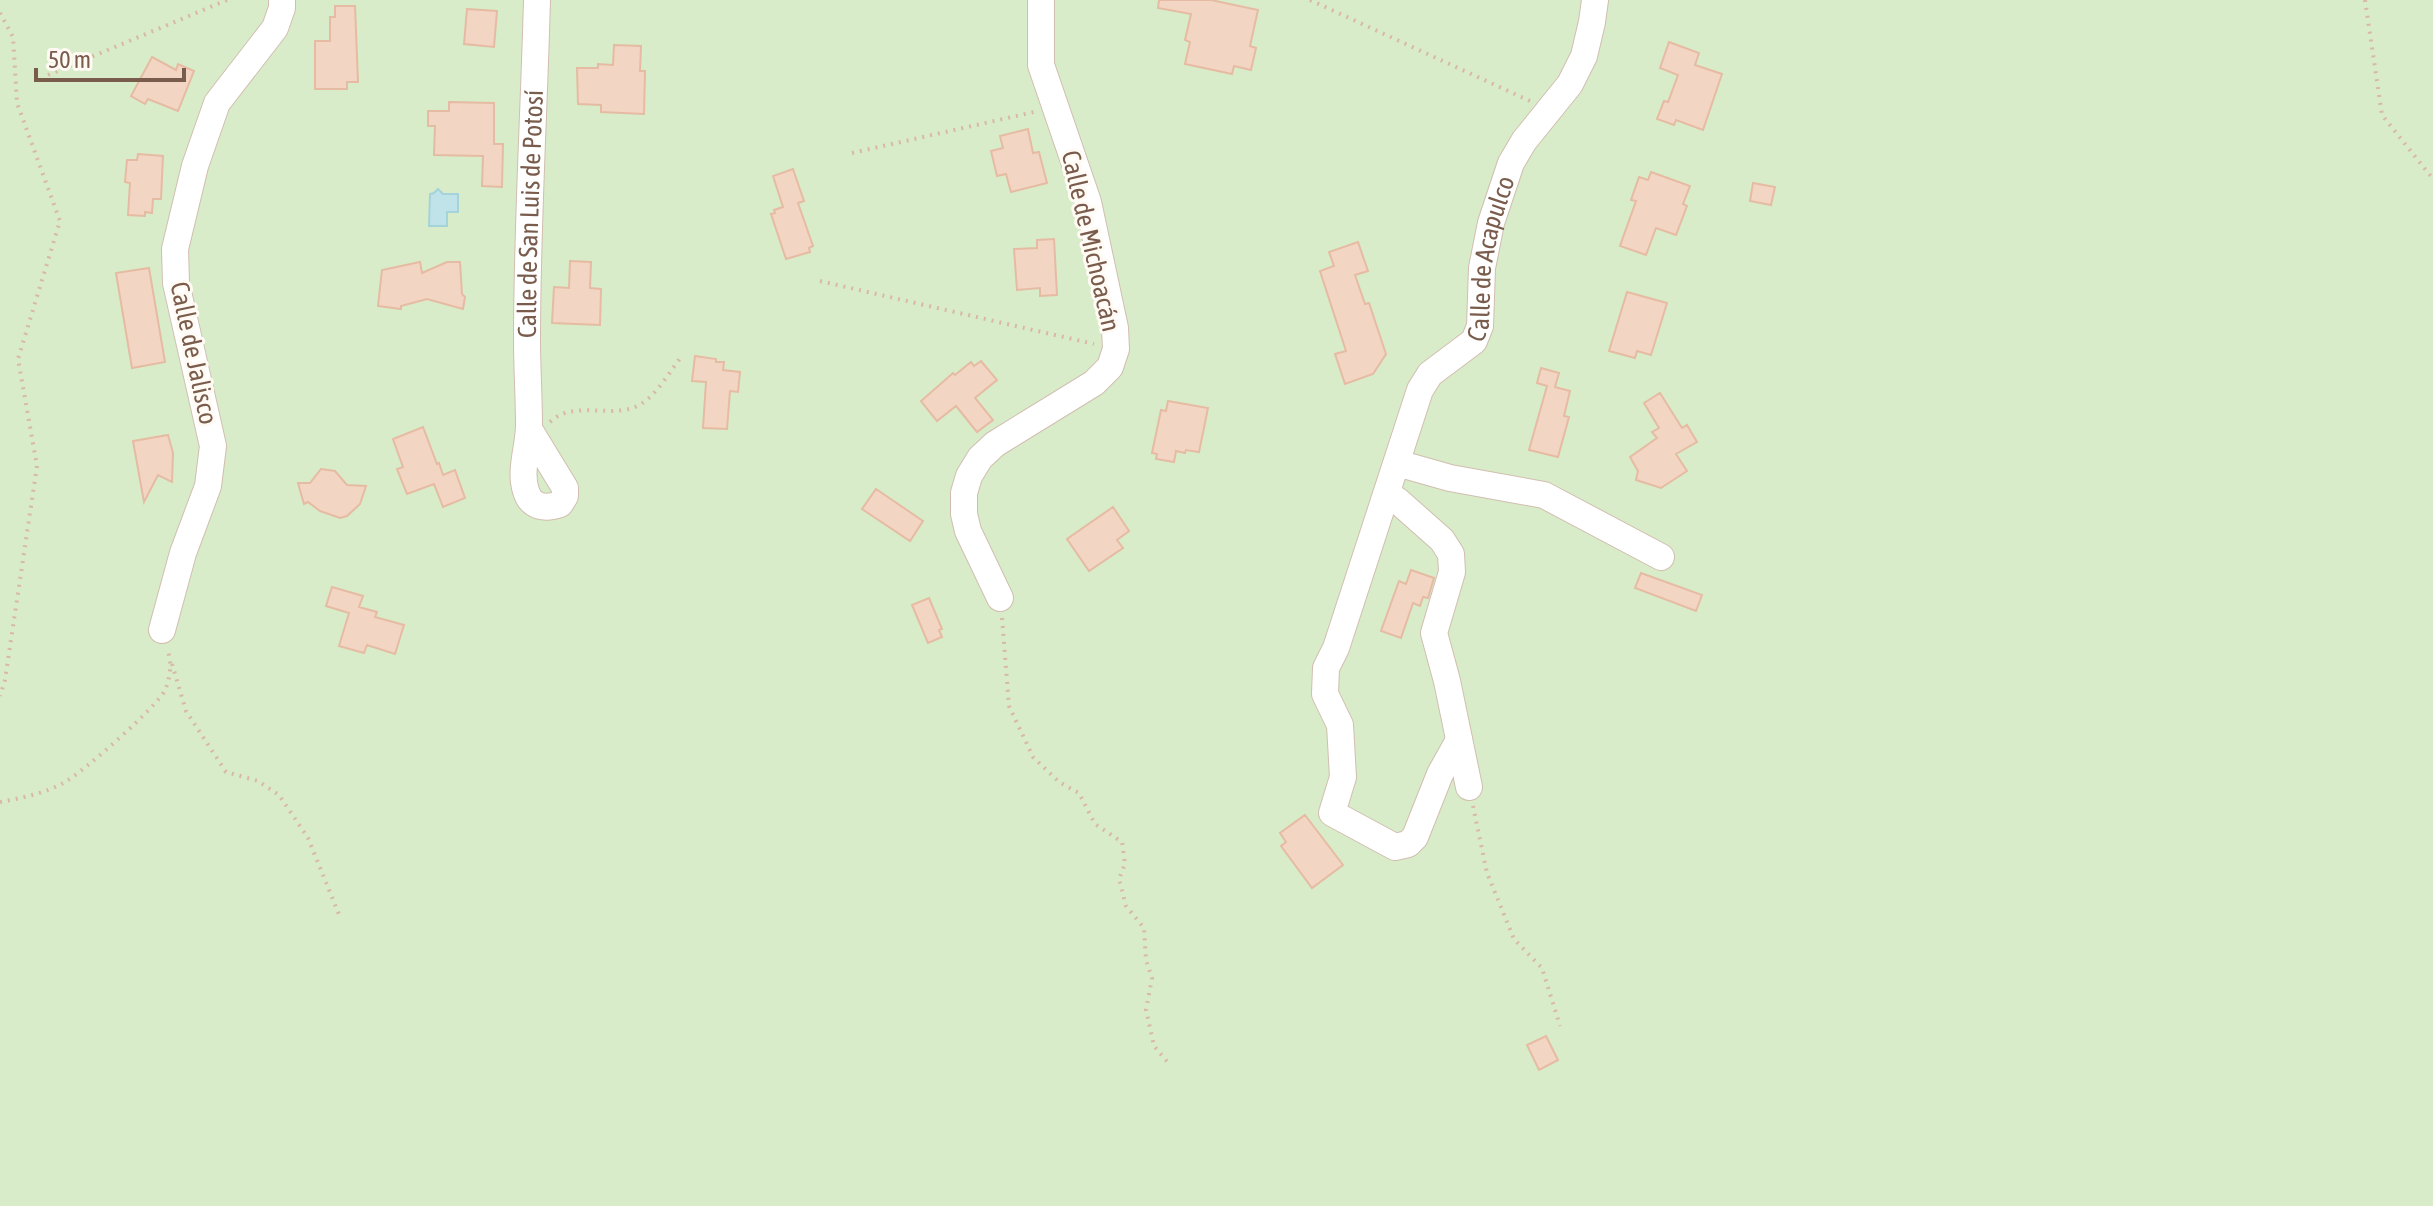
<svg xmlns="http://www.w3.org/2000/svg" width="2433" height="1206" viewBox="0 0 2433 1206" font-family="'Asap Condensed',sans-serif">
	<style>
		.green { fill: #d8ecc9 }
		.water { fill: #bfe3e8; stroke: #a5d3da; stroke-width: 2 }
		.building { fill: #f3d5c3; stroke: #e6bba3; stroke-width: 2 }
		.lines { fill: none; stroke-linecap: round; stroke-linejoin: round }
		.minor-casing { stroke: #d1beb0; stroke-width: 28 }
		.path { stroke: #d9b8a5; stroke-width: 4; stroke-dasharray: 2 6; stroke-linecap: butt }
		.minor { stroke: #fff; stroke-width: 26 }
		.labels { text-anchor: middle; stroke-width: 6; stroke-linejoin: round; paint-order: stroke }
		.street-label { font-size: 26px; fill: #7a5c4d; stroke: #fffaf3 }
	</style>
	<rect width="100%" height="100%" fill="#fdf6ec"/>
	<!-- green -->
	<path class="green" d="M0 0H2433V1206H0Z"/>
	<!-- water -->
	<path class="water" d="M438 189 443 194H458V212H447V226H429L430 194 434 193Z"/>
	<!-- building -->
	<path class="building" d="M1159 0H1211L1258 10 1250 46 1256 48 1251 70 1234 66 1232 74 1185 64 1190 42 1185 40 1191 14 1158 8Z
		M335 6H355L358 82H347V89H315V41H330V17H335Z
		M467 9 497 11 494 47 464 44Z
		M1669 42 1699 53 1695 65 1722 74 1703 130 1676 120 1674 125 1657 119 1664 101 1668 102 1678 75 1660 68Z
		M614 45 641 46 640 71H645L644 114 601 112V105L578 104 577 68H598V64L613 65Z
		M152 57 176 70 178 64 194 71 178 111 148 99 145 104 131 96Z
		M449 102 494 103V144H503L502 187 482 186 483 156 434 155 435 126H428V111H449Z
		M1028 129 1033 153 1039 152 1047 183 1011 192 1006 174 997 176 991 151 1003 148 1000 136Z
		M138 154 163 156 161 199H153L152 213 145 212V216L128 215 130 183 125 182 127 160H137Z
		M793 169 804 201 798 203 813 246 809 248 810 252 786 259 771 214 775 213 774 210 783 207 773 176Z
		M1651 172 1690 186 1683 204 1687 206 1676 235 1656 228 1646 255 1620 246 1636 201 1631 200 1639 177 1648 180Z
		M1753 183 1775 187 1771 205 1750 201Z
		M1054 239 1057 295 1040 296V288L1017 290 1014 249 1037 248V240Z
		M1358 242 1368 271 1355 275 1365 304 1369 303 1386 354 1373 374 1345 384 1335 354 1346 351 1320 271 1334 266 1329 252Z
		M570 261 591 262 590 288 601 289 600 325 552 323 554 287 569 288Z
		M420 262 422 273 447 262H460L462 294 465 297 463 309 427 299 401 306V309L378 306 382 270Z
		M149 268 165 362 132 368 116 273Z
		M1627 292 1667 303 1651 355 1637 351 1635 358 1609 351Z
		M695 356 716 359V362H724L723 370 740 372 738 392 730 391 727 429 703 428 706 382 692 381Z
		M981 361 997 380 975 398 993 420 977 432 956 406 937 421 921 401 953 373 955 375 971 362 974 366Z
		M1541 368 1559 373 1555 387 1570 391 1564 416 1569 417 1558 457 1529 450 1547 386 1537 383Z
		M1660 393 1682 428 1687 425 1697 442 1676 454 1687 471 1661 488 1636 480 1638 471 1630 457 1657 438 1652 432 1659 428 1644 403Z
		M1168 401 1208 408 1199 452 1186 450 1185 453 1176 451 1174 462 1156 459 1157 454 1152 453 1161 410 1166 411Z
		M423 427 437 464 439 463 443 475 455 470 465 498 443 507 434 484 407 494 397 469 403 467 393 439Z
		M168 435 173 453 172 482 158 475 144 502 133 441Z
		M321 469 335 471 347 485 366 486 360 504 347 516 340 518 320 511 308 502 304 504 298 483H310Z
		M876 489 923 521 910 541 862 509Z
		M1113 507 1129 531 1117 540 1123 548 1089 571 1067 539Z
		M1411 570 1434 578 1428 598 1423 597 1420 606 1413 603 1401 638 1381 631 1399 581 1406 584Z
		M1641 573 1702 595 1696 611 1635 588Z
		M332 587 363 596 359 607 377 612 375 617 404 625 395 654 367 645 364 653 339 646 349 613 326 606Z
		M929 598 942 629 939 630 942 637 928 643 912 605Z
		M1305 815 1343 865 1312 888 1281 846 1286 842 1280 833Z
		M1546 1036 1558 1060 1539 1070 1527 1045Z"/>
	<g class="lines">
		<!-- minor casing -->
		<g class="minor-casing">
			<g id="minor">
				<path id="s1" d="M529 429 565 488V496L560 504C546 509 531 508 526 491 519 470 529 447 529 425 529 397 527 369 527 340 527 227 534 113 537 0"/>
				<path d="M1397 463 1450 478 1544 495 1661 557"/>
				<path d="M1387 494 1398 501 1442 540 1451 554 1452 572 1434 633 1447 681 1469 787"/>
				<path d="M1000 598 968 531 964 514V493L969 476 980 458 995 444 1094 383 1110 367 1116 349 1115 328 1088 202 1041 65V0"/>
				<path d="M162 630 183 553 208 486 213 446 176 283 175 249 195 166 217 103 275 28 282 8V0"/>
				<path id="s2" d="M1459 740 1440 774 1415 837 1408 844 1395 847 1332 813 1343 777 1340 725 1325 694 1326 668 1336 648 1420 390 1430 374 1474 341 1480 326 1482 268 1491 223 1511 163 1524 141 1570 84 1584 56 1592 22 1595 0"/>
			</g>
		</g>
		<!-- path -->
		<path class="path" d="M1310 0 1530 101
			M2365 0 2382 115 2433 179
			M0 13 13 37 17 103 60 221 18 359 37 466 5 680 0 696
			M48 75 227 0
			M852 153 1034 112
			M820 281 1094 344
			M550 422C573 400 608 418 635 407 655 399 669 372 682 356
			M1002 618 1009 706 1033 757 1059 782 1079 793 1095 824 1122 842 1125 864 1119 879 1126 906 1144 928 1146 960 1152 978 1146 1010 1154 1046 1170 1065
			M172 664 186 711 226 772 258 781 279 795 308 838 340 917
			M0 802C22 798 46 793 65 782 82 773 159 705 165 690 171 676 172 662 167 648
			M1473 806 1487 873 1514 939 1542 968 1560 1026"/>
		<!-- minor -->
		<use href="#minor" class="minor"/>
	</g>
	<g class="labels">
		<!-- street labels -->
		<g class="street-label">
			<text dy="9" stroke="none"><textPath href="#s1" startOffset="406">Calle de San Luis de Potosí</textPath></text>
			<text transform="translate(1091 241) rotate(77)" y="9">Calle de Michoacán</text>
			<text dy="9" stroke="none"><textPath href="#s2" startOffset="804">Calle de Acapulco</textPath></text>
			<text transform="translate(194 353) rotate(78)" y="9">Calle de Jalisco</text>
		</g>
	</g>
	<!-- scale -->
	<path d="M36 68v12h148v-12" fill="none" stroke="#7a5c4d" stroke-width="4"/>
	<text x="48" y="68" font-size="24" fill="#7a5c4d" stroke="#fffaf3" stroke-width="6" paint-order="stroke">50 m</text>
</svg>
